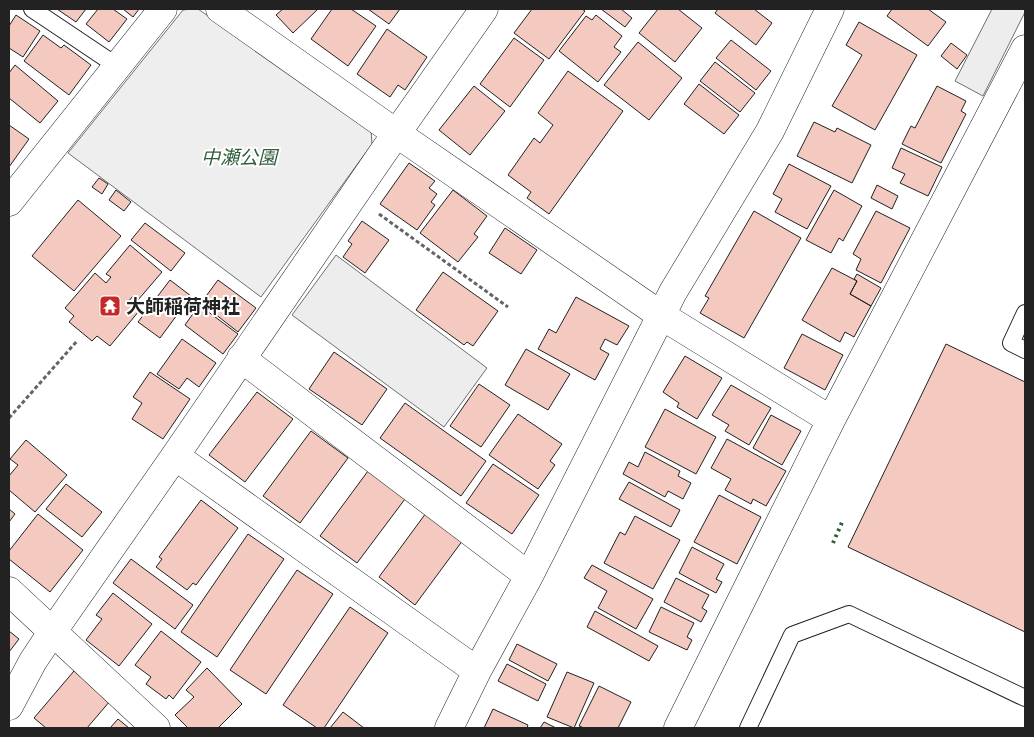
<svg xmlns="http://www.w3.org/2000/svg" width="1034" height="737" viewBox="0 0 1034 737" font-family="'Zilla Slab','Noto Sans JP',serif">
	<style>
		.green { fill: #eee; stroke: #6f6f6f }
		.parking { fill: #ededed; stroke: #6f6f6f }
		.building { fill: #f3c9c0; stroke: #222 }
		.lines { fill: none; stroke-linecap: round; stroke-linejoin: round }
		.lane-casing { stroke: #222; stroke-width: 18 }
		.street-casing { stroke: #222; stroke-width: 29 }
		.path { stroke: #646464; stroke-width: 3; stroke-dasharray: 4 2.5; stroke-linecap: butt }
		.lane { stroke: #fff; stroke-width: 16 }
		.street { stroke: #fff; stroke-width: 28 }
		.hedge { stroke: #2f5e38; stroke-width: 4; stroke-dasharray: 2.5 4; stroke-linecap: butt }
		.labels { text-anchor: middle; stroke-width: 4; stroke-linejoin: round; paint-order: stroke }
		.park-label { font-size: 19px; font-style: italic; fill: #2f5e38; stroke: #fff }
		.poi-label { font-size: 19px; font-weight: bold; fill: #222; stroke: #fff; text-anchor: start }
	</style>
	<rect width="100%" height="100%" fill="#fff"/>
	<!-- green -->
	<path class="green" d="M191 9H198L371 129 372 144 261 297 68 153 183 10Z"/>
	<!-- parking -->
	<path class="parking" d="M992 9H1025V12L983 96 955 81Z
		M336 255 487 368 444 427 292 315Z"/>
	<!-- building -->
	<path class="building" d="M57 9H86L76 22Z
		M98 9H113L127 19 109 42 86 24Z
		M123 9H139L133 17Z
		M283 9H318L293 33 276 15Z
		M332 9H351L376 26 348 66 311 39Z
		M368 9H400L389 24Z
		M532 9H582L585 11 549 59 514 33Z
		M601 9H621L632 18 625 27Z
		M658 9H678L702 28 675 62 639 33Z
		M718 9H754L772 23 756 45 715 13Z
		M892 9H928L946 22 928 46 887 16Z
		M16 15 40 31 23 57 9 48V26Z
		M596 15 622 36 614 47 621 52 598 82 559 51 586 16 592 20Z
		M859 22 917 55 875 130 832 106 862 55 846 45Z
		M387 29 427 57 405 90 398 85 390 97 357 74Z
		M43 35 61 48 64 45 91 65 69 95 24 61Z
		M514 38 544 60 510 107 480 84Z
		M731 40 771 71 756 90 716 58Z
		M638 42 682 78 649 120 604 85Z
		M951 43 967 55 957 69 941 56Z
		M715 62 755 93 740 112 700 81Z
		M15 65 58 101 40 123 9 98V73Z
		M568 71 623 111 549 214 527 198 531 192 508 175 534 138 540 143 553 125 538 113Z
		M699 84 739 115 724 134 684 104Z
		M474 86 505 111 470 155 439 130Z
		M937 86 966 101 961 111 966 114 941 163 902 144 911 126 915 128Z
		M814 122 835 132 837 128 871 145 852 183 797 156Z
		M9 125 29 139 9 167Z
		M901 148 942 167 928 196 900 183 905 174 892 168Z
		M409 163 435 181 429 188 437 194 431 202 435 205 417 230 380 204Z
		M789 164 831 186 807 229 775 212 782 199 773 194Z
		M99 178 108 184 102 194 92 187Z
		M877 185 898 196 892 209 871 198Z
		M116 190 131 202 124 211 109 200Z
		M453 190 487 216 474 234 478 237 458 262 420 233Z
		M834 190 862 206 843 241 839 238 831 253 806 240Z
		M78 200 121 236 74 291 32 256Z
		M754 211 801 238 744 338 700 313 709 298 705 296Z
		M876 211 910 228 881 283 856 270 861 259 853 254Z
		M362 221 389 240 365 273 343 257 352 244 348 241Z
		M145 223 185 253 171 271 131 240Z
		M505 228 537 250 521 274 489 253Z
		M130 245 162 272 138 300 133 296 128 302 139 311 110 346 97 336 92 341 69 322 74 316 65 308 95 273 106 283 111 277 106 274Z
		M832 268 857 281 850 294 871 306 854 337 845 332 840 342 802 320Z
		M443 272 498 311 473 346 467 342 464 345 416 310Z
		M857 274 881 288 871 306 850 294 857 281 854 279Z
		M170 280 191 296 160 338 138 322Z
		M218 280 256 308 238 332 201 303Z
		M576 297 629 326 617 345 605 339 600 349 609 354 595 380 538 349 549 329 556 333Z
		M199 305 238 334 223 354 185 325Z
		M802 334 843 355 825 390 784 368Z
		M182 339 216 363 199 387 187 378 179 389 157 374Z
		M946 344 1025 382V632L848 547Z
		M526 349 570 374 548 410 505 385Z
		M334 352 387 389 362 425 309 389Z
		M685 356 722 378 697 419 677 407 679 403 663 392Z
		M150 372 190 399 163 439 132 419 142 403 133 397Z
		M479 384 510 405 481 447 450 426Z
		M731 385 771 408 749 445 725 431 729 425 712 415Z
		M257 392 293 419 245 482 209 455Z
		M405 403 486 461 461 496 380 438Z
		M665 409 716 437 696 474 645 447Z
		M518 414 562 444 550 461 555 465 538 489 489 455Z
		M771 415 801 431 782 465 753 448Z
		M311 431 348 458 300 523 263 496Z
		M727 439 786 471 766 506 753 499 751 504 725 490 731 479 711 468Z
		M26 440 67 475 35 512 9 490V476L18 465 10 459Z
		M645 452 680 471 678 476 691 483 683 499 668 491 665 497 623 474 629 462 638 467Z
		M493 464 539 495 512 534 466 503Z
		M368 471 405 499 357 563 320 536Z
		M629 482 680 510 671 527 619 499Z
		M66 484 102 512 82 537 46 509Z
		M719 495 761 517 737 564 694 542Z
		M201 500 238 528 196 585 193 583 187 590 156 567 162 559 159 557Z
		M9 509 15 514 9 522Z
		M426 513 463 540 415 605 379 577Z
		M38 514 83 550 50 592 9 559V551Z
		M635 516 680 540 653 589 604 563 620 532 625 535Z
		M248 534 284 559 217 657 181 632Z
		M692 547 724 564 716 579 722 582 716 593 679 573Z
		M131 559 193 605 175 629 113 583Z
		M592 565 653 599 636 629 598 608 607 591 584 578Z
		M297 570 333 594 266 694 230 670Z
		M676 578 709 595 702 608 707 611 701 622 664 602Z
		M113 593 152 624 119 666 86 640 102 619 96 615Z
		M350 607 388 633 324 728H317L283 705Z
		M661 607 694 623 687 637 692 640 687 650 649 632Z
		M595 611 658 646 649 661 587 627Z
		M9 631 19 639 9 652Z
		M161 631 201 662 173 699 169 695 166 699 146 684 151 677 135 665Z
		M517 644 557 664 548 681 509 660Z
		M507 664 546 684 538 701 498 681Z
		M207 668 242 704 218 728H188L175 715 194 697 186 690Z
		M74 671 110 701 87 728H46L34 718Z
		M567 672 594 683 574 728 547 717Z
		M599 686 631 702 618 728H584L579 726Z
		M493 709 528 725 527 728H484Z
		M343 712 364 728H330Z
		M118 719 129 728H110Z
		M544 722 556 728H540Z"/>
	<g class="lines">
		<!-- lane casing -->
		<g class="lane-casing">
			<path id="lane" d="M32 9 117 66
				M1025 313 1011 343 1025 350
				M748 728 792 635 849 614 1025 698"/>
		</g>
		<!-- street casing -->
		<g class="street-casing">
			<path id="street" d="M220 9 396 133 662 316 831 420
				M9 202 163 9
				M241 358 529 576
				M175 456 477 671
				M9 591 156 728
				M9 706 33 661 53 631 175 456 382 154 484 9
				M449 728 477 671 529 576 673 292 770 131 830 9
				M678 728 831 420 1025 49"/>
		</g>
		<!-- path -->
		<path class="path" d="M379 214 508 307
			M9 418 77 341"/>
		<!-- lane -->
		<use href="#lane" class="lane"/>
		<!-- street -->
		<use href="#street" class="street"/>
		<!-- hedge -->
		<path class="hedge" d="M833 543 843 520"/>
	</g>
	<!-- icons -->
	<defs>
		<g id="temple-square" transform="scale(1.125)"><rect x="-9" y="-9" width="18" height="18" rx="4" fill="#c62828" stroke="#fff"/><path d="M0-6L5-2H3V0L6.5 2.5H4V6H1.5V3h-3V6H-4V2.5H-6.5L-3 0V-2H-5Z" fill="#fff"/></g>
	</defs>
	<g fill-rule="evenodd">
		<use href="#temple-square" x="110" y="306"/>
	</g>
	<g class="labels">
		<!-- park labels -->
		<g class="park-label">
			<text x="239" y="164">中瀬公園</text>
		</g>
		<!-- poi labels -->
		<g class="poi-label">
			<text x="126" y="313">大師稲荷神社</text>
		</g>
	</g>
	<!-- border -->
	<rect width="1034" height="737" fill="none" stroke="#222222" stroke-width="20"/>
</svg>
